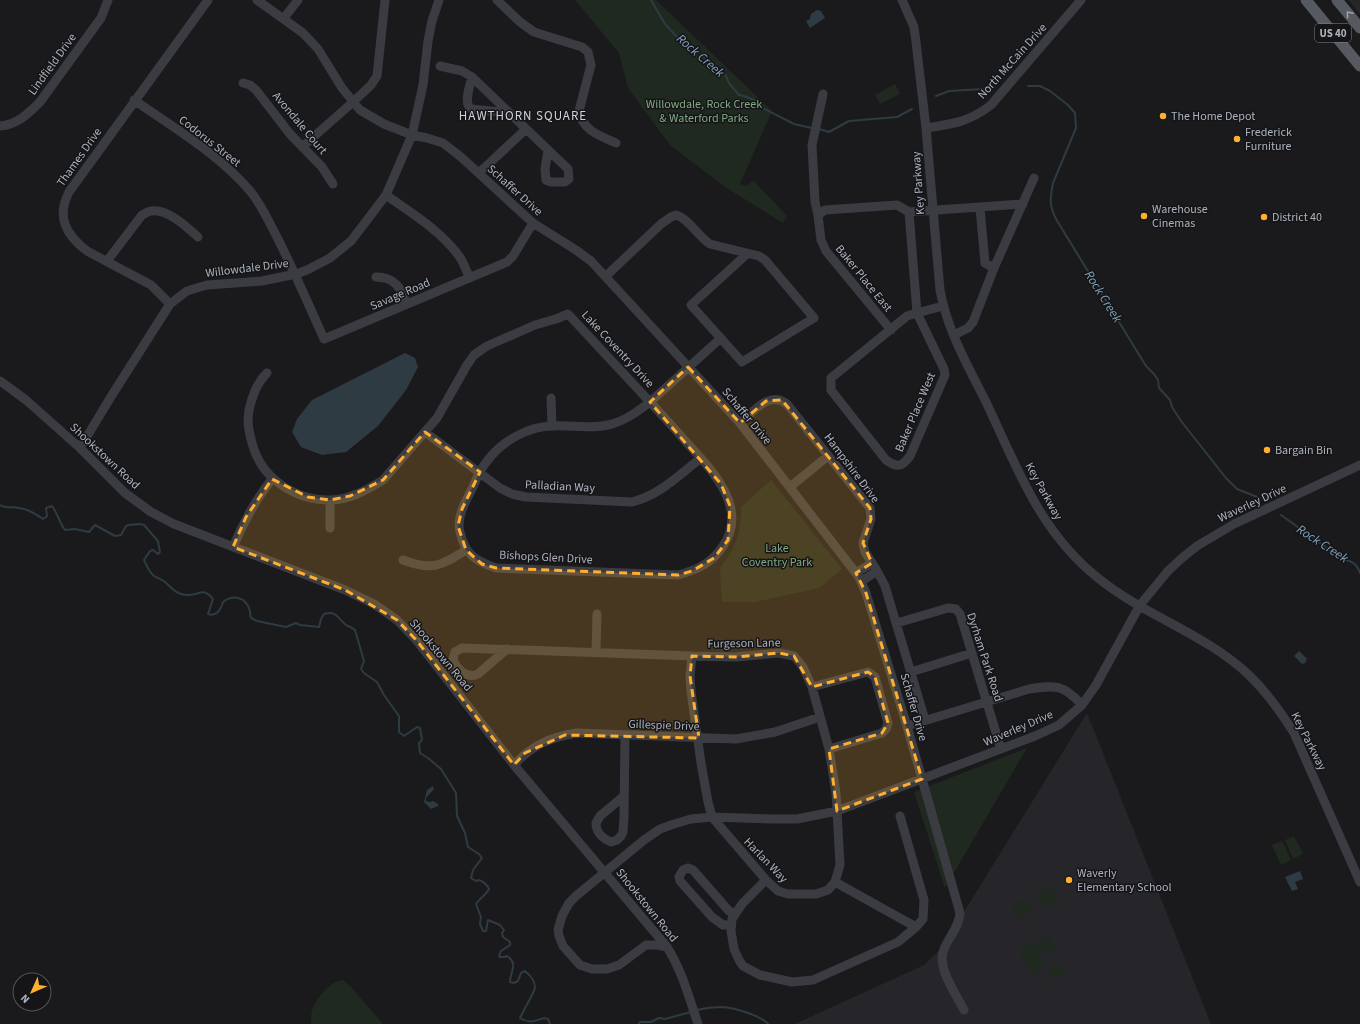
<svg xmlns="http://www.w3.org/2000/svg" width="1360" height="1024" viewBox="0 0 1360 1024" font-family="'Source Sans 3',sans-serif">
	<style>
		.built { fill: #26262a }
		.green { fill: #1f2920 }
		.water { fill: #2f3b42 }
		.lines { fill: none; stroke-linecap: round; stroke-linejoin: round }
		.stream { stroke: #2f3b42; stroke-width: 2 }
		.minor { stroke: #3b3c42; stroke-width: 9 }
		.major { stroke: #575961; stroke-width: 11 }
		.oneway { stroke: #9ba0ab }
		.marked { fill: #ffaf30; fill-opacity: 0.2; stroke: #ffaf30; stroke-width: 3; stroke-dasharray: 8 5; stroke-linejoin: round }
		.poi-dot { fill: #ffaf30; stroke: #151518; stroke-width: 1.5 }
		.labels { text-anchor: middle; stroke-width: 3; stroke-linejoin: round; paint-order: stroke }
		.shield { fill: #151518; stroke: #7f838c; stroke-width: 1 }
		.shield-label { font-size: 11px; font-weight: bold; fill: #acb2bd }
		.street-label { font-size: 12px; fill: #acb2bd; stroke: #151518 }
		.park-label { font-size: 12px; fill: #82a982; stroke: #151518 }
		.poi-label { font-size: 12px; fill: #acb2bd; stroke: #151518; text-anchor: start }
		.water-label { font-size: 13px; font-style: italic; fill: #81a2ba; stroke: #151518 }
		.neighbourhood-label { font-size: 13px; letter-spacing: 1px; fill: #cdd1d9; stroke: #151518 }
	</style>
	<rect width="100%" height="100%" fill="#1a1a1d"/>
	<!-- built -->
	<path class="built" d="M1348 0H1360V15L1351 3Z
		M1087 713 1211 1024H795L924 965 941 949Z"/>
	<!-- green -->
	<path class="green" d="M575 0H656L772 111 740 184 745 186 754 181 787 216 783 223 725 187 670 145 628 88 619 53Z
		M895 84 900 94 880 104 875 95Z
		M771 480 842 569 819 588 755 602H722L720 568C736 548 741 533 741 507Z
		M1027 748 945 888 914 792Z
		M1294 836 1303 854 1293 859 1285 840Z
		M1282 841 1291 860 1281 865 1272 845Z
		M1051 887 1058 900 1043 907 1036 894Z
		M1026 898 1032 911 1018 918 1011 905Z
		M1049 936 1056 951H1039L1035 942Z
		M1032 943 1042 962 1041 969 1032 975 1018 950Z
		M1061 963 1066 972 1053 979 1047 969Z
		M343 980 352 988 383 1024H311C311 1020 311 1015 312 1011 316 998 329 982 343 980Z"/>
	<!-- water -->
	<path class="water" d="M817 10 821 11 825 18 810 28 806 21 810 19 811 14Z
		M405 353 415 358 418 367 406 390 378 426 346 452 322 455 301 447 292 432 297 419 312 400Z
		M1299 651 1307 659 1305 663 1302 664 1294 656Z
		M433 786 434 789 426 798V801L430 802 433 801 438 804V806L431 809 424 802 427 790Z
		M1300 871 1303 879 1295 882 1298 889 1292 891 1285 877Z"/>
	<g class="lines">
		<!-- stream -->
		<path class="stream" d="M651 0 665 24 676 36 697 50 711 65 725 74 729 83 739 95 744 96 754 100 759 106 794 124 812 128
			M1028 86H1040L1050 91 1068 105 1075 113 1076 128 1053 183C1050 198 1049 205 1056 219L1146 366 1154 374 1158 380 1159 388 1170 400 1172 407 1181 421 1226 478 1237 489 1260 498
			M936 96 949 91 983 89
			M819 129 829 132 849 121 897 117 912 109
			M0 505C6 509 13 506 19 508 28 509 36 514 43 519L47 516 46 508 52 506C58 514 59 522 65 530L75 529 89 532 95 525 115 536 121 535 126 526 129 525 139 524 144 525 158 541 160 552 158 554 153 550 150 551 144 560C147 566 149 572 154 576 157 578 162 579 165 582 172 588 176 594 186 595 199 596 203 586 213 599L208 614C217 617 221 609 223 602 234 594 246 597 250 611 250 613 250 615 251 618L257 621 286 627 296 623 300 625 319 627 321 619 324 614C337 610 338 619 346 625 349 627 352 627 355 630L364 661 361 669 364 673 377 682 384 695 399 716V732L404 736 417 727 420 728 422 740 419 743 420 753 428 758 441 769 456 793 457 816 465 833 468 847 479 854 482 858 473 870 471 878 476 881 479 880C484 882 487 884 489 889 486 895 480 898 476 904L481 917 480 924 483 931H486L488 920 500 925 504 930 502 933 503 937 510 942V945L501 951 499 956 500 957H505L507 956C519 964 510 971 510 982L514 983 518 981 521 973 525 971C530 975 535 981 535 988 534 993 523 1011 520 1018 529 1024 535 1021 544 1018L548 1019 550 1024
			M1281 515 1341 558C1352 562 1356 562 1360 573
			M697 1010C705 1008 714 1007 723 1007 734 1008 760 1015 768 1024
			M639 1024 640 1022H651L659 1018 665 1019 691 1012"/>
		<!-- minor -->
		<path class="minor" d="M257 0 303 33 318 49 342 88 360 110 384 124 412 135 427 138 443 143 461 157 533 223 576 250 591 261 740 423 859 577 866 593 907 726 960 913C959 927 949 937 944 949 936 967 956 994 964 1010
			M497 0 520 22 534 32 582 47 588 52 591 65 579 111C582 130 600 136 616 143
			M902 0 914 27 916 42 926 128 940 290C947 330 968 366 986 402 1017 467 1039 531 1098 578 1145 616 1206 634 1250 676 1267 693 1281 712 1294 733L1360 882
			M284 18 298 0
			M440 66 462 71 472 77 568 169 569 179 565 182H551L546 180 545 169 548 150
			M472 77C470 86 463 103 471 109L509 113
			M243 83 250 85 256 90 290 134 322 167 333 184
			M134 100C174 128 220 155 251 192 262 206 269 222 277 237 294 271 309 305 324 339L507 262 513 256 533 223
			M0 126C17 125 29 113 40 102L101 18 108 0
			M926 128C953 124 969 122 991 105L1081 0
			M302 147 353 102 371 85 377 76 385 0
			M479 173 526 129
			M386 195C411 213 440 230 459 256 464 263 466 271 470 278
			M980 208 985 263 994 268
			M909 212 917 313 907 316 831 378V390L886 460C897 468 902 467 910 456L945 375 944 369 917 313 943 306
			M818 215 815 202 812 145 823 94
			M107 261 142 215C145 214 148 211 151 211 167 208 187 227 198 237
			M606 276 661 224 671 217 676 215C688 218 699 237 710 244L759 256 765 260 814 318 742 362 691 305 747 254
			M376 277C395 277 401 288 407 304
			M170 304 151 285 87 251C66 235 56 217 69 192L208 0
			M891 330 826 251 821 240 818 215 825 210 897 205 909 212 1023 204
			M954 335 968 328 973 322 994 268 1034 178
			M267 373C258 382 255 390 251 402 246 418 248 428 252 443 261 478 294 500 330 500 349 500 367 490 383 480L437 418 467 365 474 355 487 346 535 325 556 319 568 314 650 402C637 412 625 421 608 425 590 429 572 425 553 426 529 426 502 441 488 460 481 468 477 477 473 487 466 501 456 516 460 532 465 554 475 561 496 568L678 575C697 570 712 563 723 546 749 508 712 470 687 443 675 429 663 416 650 402L721 338
			M0 381 26 400 80 448 125 493 151 512 174 524 345 590 374 604 397 620 417 641 514 765 667 947C682 971 689 997 698 1024
			M551 398 552 426
			M740 423C753 412 769 390 787 404L870 508 871 519 863 543 865 552 876 569 885 586 925 720
			M425 432 500 488 512 494 526 497 632 502C660 495 679 475 701 458
			M80 448 112 395 170 304 187 291 207 285 262 281 296 274 307 270 330 258 351 241 361 228 386 195 412 135 423 85 428 41 432 21 439 0
			M790 487 828 456
			M330 500V528
			M233 547C245 520 254 502 272 479
			M403 560C432 571 441 566 466 550
			M856 573 872 563
			M862 581 877 571
			M897 623 948 608 956 609 960 614 1001 749
			M507 649 478 674C467 679 457 670 453 659L455 652 462 648 692 656 735 657 779 653 794 656 803 667 812 687 829 749 836 793 840 865 835 882 828 890 816 894H788L778 891 766 880 712 817 708 802 701 763 691 691 690 676 692 656
			M596 652 597 614
			M911 672 972 653
			M812 687 868 672 875 677 888 723 886 729 882 733 829 749
			M907 726 1029 689C1055 685 1063 684 1082 705
			M514 765C532 745 551 737 577 733L736 739 775 732 820 717
			M624 796 600 816 596 823C596 833 602 838 611 842L617 840 621 836 623 832 624 817 625 735
			M766 880 742 904 732 919 731 931 734 949 739 960 743 966 760 975 792 982 813 980 898 942 916 927 923 919 924 900 900 816
			M835 882 916 927
			M731 925H723L712 917 680 881 679 877 683 870 688 868 693 870 729 911 735 914
			M667 947 658 945H646L619 965 607 969H592L580 965 563 946 559 936 558 930 562 916 569 903 576 896 644 840 660 829 674 824 691 819 712 817 773 819H797L837 811 1035 736 1059 725 1082 705 1096 685 1140 605 1168 571 1182 558 1197 546 1234 524 1360 465"/>
		<!-- major -->
		<path class="major" d="M1306 0 1360 66
			M1337 0 1360 28"/>
	</g>
	<!-- one-way arrows -->
	<defs><path id="oneway-chevron" d="M-2-3.5L2.5 0L-2 3.5" fill="none" stroke-width="1.6" stroke-linecap="round" stroke-linejoin="round"/></defs>
	<use class="oneway" href="#oneway-chevron" transform="translate(1349 14) rotate(-130)"/>
	<!-- marked area -->
	<path class="marked" d="M688 367 740 423 766 401 782 400 870 508 871 519 863 543 872 563 856 573 866 593 922 779 837 811 829 749 882 733 888 723 875 677 868 672 812 687 794 656 779 653 735 657 692 656 690 676 699 738 565 735 525 753 514 765 417 641 397 620 345 590 233 547 246 517 272 479 308 497 330 500 350 496 383 480 425 432 480 472 462 509 458 526 466 550 482 564 496 568 678 575 692 571 714 558 728 540 730 506 721 484 650 402Z"/>
	<!-- markers -->
	<g class="poi-dot">
		<circle cx="1163" cy="116" r="4"/>
		<circle cx="1237" cy="139" r="4"/>
		<circle cx="1144" cy="216" r="4"/>
		<circle cx="1264" cy="217" r="4"/>
		<circle cx="1267" cy="450" r="4"/>
		<circle cx="1069" cy="880" r="4"/>
	</g>
	<g class="labels">
		<!-- shield labels -->
		<rect class="shield" x="1315" y="24" width="36" height="18" rx="3"/>
		<g class="shield-label">
			<text x="1333" y="37">US 40</text>
		</g>
		<!-- street labels -->
		<g class="street-label">
			<text transform="translate(1012 61) rotate(-48)" y="4">North McCain Drive</text>
			<text transform="translate(52 64) rotate(-54)" y="4">Lindfield Drive</text>
			<text transform="translate(300 123) rotate(50)" y="4">Avondale Court</text>
			<text transform="translate(210 141) rotate(38)" y="4">Codorus Street</text>
			<text transform="translate(79 157) rotate(-55)" y="4">Thames Drive</text>
			<text transform="translate(918 183) rotate(-94)" y="4">Key Parkway</text>
			<text transform="translate(515 190) rotate(42)" y="4">Schaffer Drive</text>
			<text transform="translate(247 268) rotate(-7)" y="4">Willowdale Drive</text>
			<text transform="translate(864 278) rotate(51)" y="4">Baker Place East</text>
			<text transform="translate(400 294) rotate(-23)" y="4">Savage Road</text>
			<text transform="translate(618 349) rotate(47)" y="4">Lake Coventry Drive</text>
			<text transform="translate(915 412) rotate(-67)" y="4">Baker Place West</text>
			<text transform="translate(747 416) rotate(50)" y="4">Schaffer Drive</text>
			<text transform="translate(105 456) rotate(43)" y="4">Shookstown Road</text>
			<text transform="translate(852 468) rotate(53)" y="4">Hampshire Drive</text>
			<text transform="translate(560 486) rotate(3)" y="4">Palladian Way</text>
			<text transform="translate(1044 491) rotate(61)" y="4">Key Parkway</text>
			<text transform="translate(1252 503) rotate(-25)" y="4">Waverley Drive</text>
			<text transform="translate(546 557) rotate(3)" y="4">Bishops Glen Drive</text>
			<text transform="translate(744 643) rotate(-1)" y="4">Furgeson Lane</text>
			<text transform="translate(441 655) rotate(50)" y="4">Shookstown Road</text>
			<text transform="translate(985 657) rotate(72)" y="4">Dyrham Park Road</text>
			<text transform="translate(914 707) rotate(74)" y="4">Schaffer Drive</text>
			<text transform="translate(664 725) rotate(2)" y="4">Gillespie Drive</text>
			<text transform="translate(1018 728) rotate(-23)" y="4">Waverley Drive</text>
			<text transform="translate(1309 741) rotate(63)" y="4">Key Parkway</text>
			<text transform="translate(766 860) rotate(46)" y="4">Harlan Way</text>
			<text transform="translate(647 905) rotate(51)" y="4">Shookstown Road</text>
		</g>
		<!-- park labels -->
		<g class="park-label">
			<text x="704" y="108">Willowdale, Rock Creek<tspan x="704" dy="14">&amp; Waterford Parks</tspan></text>
			<text x="777" y="552">Lake<tspan x="777" dy="14">Coventry Park</tspan></text>
		</g>
		<!-- poi labels -->
		<g class="poi-label">
			<text x="1171" y="120">The Home Depot</text>
			<text x="1245" y="136">Frederick<tspan x="1245" dy="14">Furniture</tspan></text>
			<text x="1152" y="213">Warehouse<tspan x="1152" dy="14">Cinemas</tspan></text>
			<text x="1272" y="221">District 40</text>
			<text x="1275" y="454">Bargain Bin</text>
			<text x="1077" y="877">Waverly<tspan x="1077" dy="14">Elementary School</tspan></text>
		</g>
		<!-- water labels -->
		<g class="water-label">
			<text transform="translate(701 55) rotate(41)" y="5">Rock Creek</text>
			<text transform="translate(1104 296) rotate(58)" y="5">Rock Creek</text>
			<text transform="translate(1323 543) rotate(33)" y="5">Rock Creek</text>
		</g>
		<!-- neighbourhood labels -->
		<g class="neighbourhood-label">
			<text x="523" y="120">HAWTHORN SQUARE</text>
		</g>
	</g>
	<!-- north arrow -->
	<g transform="translate(32 992) rotate(225)"><circle r="19" fill="#151518" stroke="#51545a"/>
	<path d="M0-3L7 15L0 10L-7 15Z" fill="#ffaf30"/>
	<text y="-6" font-size="11" font-weight="bold" text-anchor="middle" fill="#acb2bd">N</text>
	</g>
</svg>
